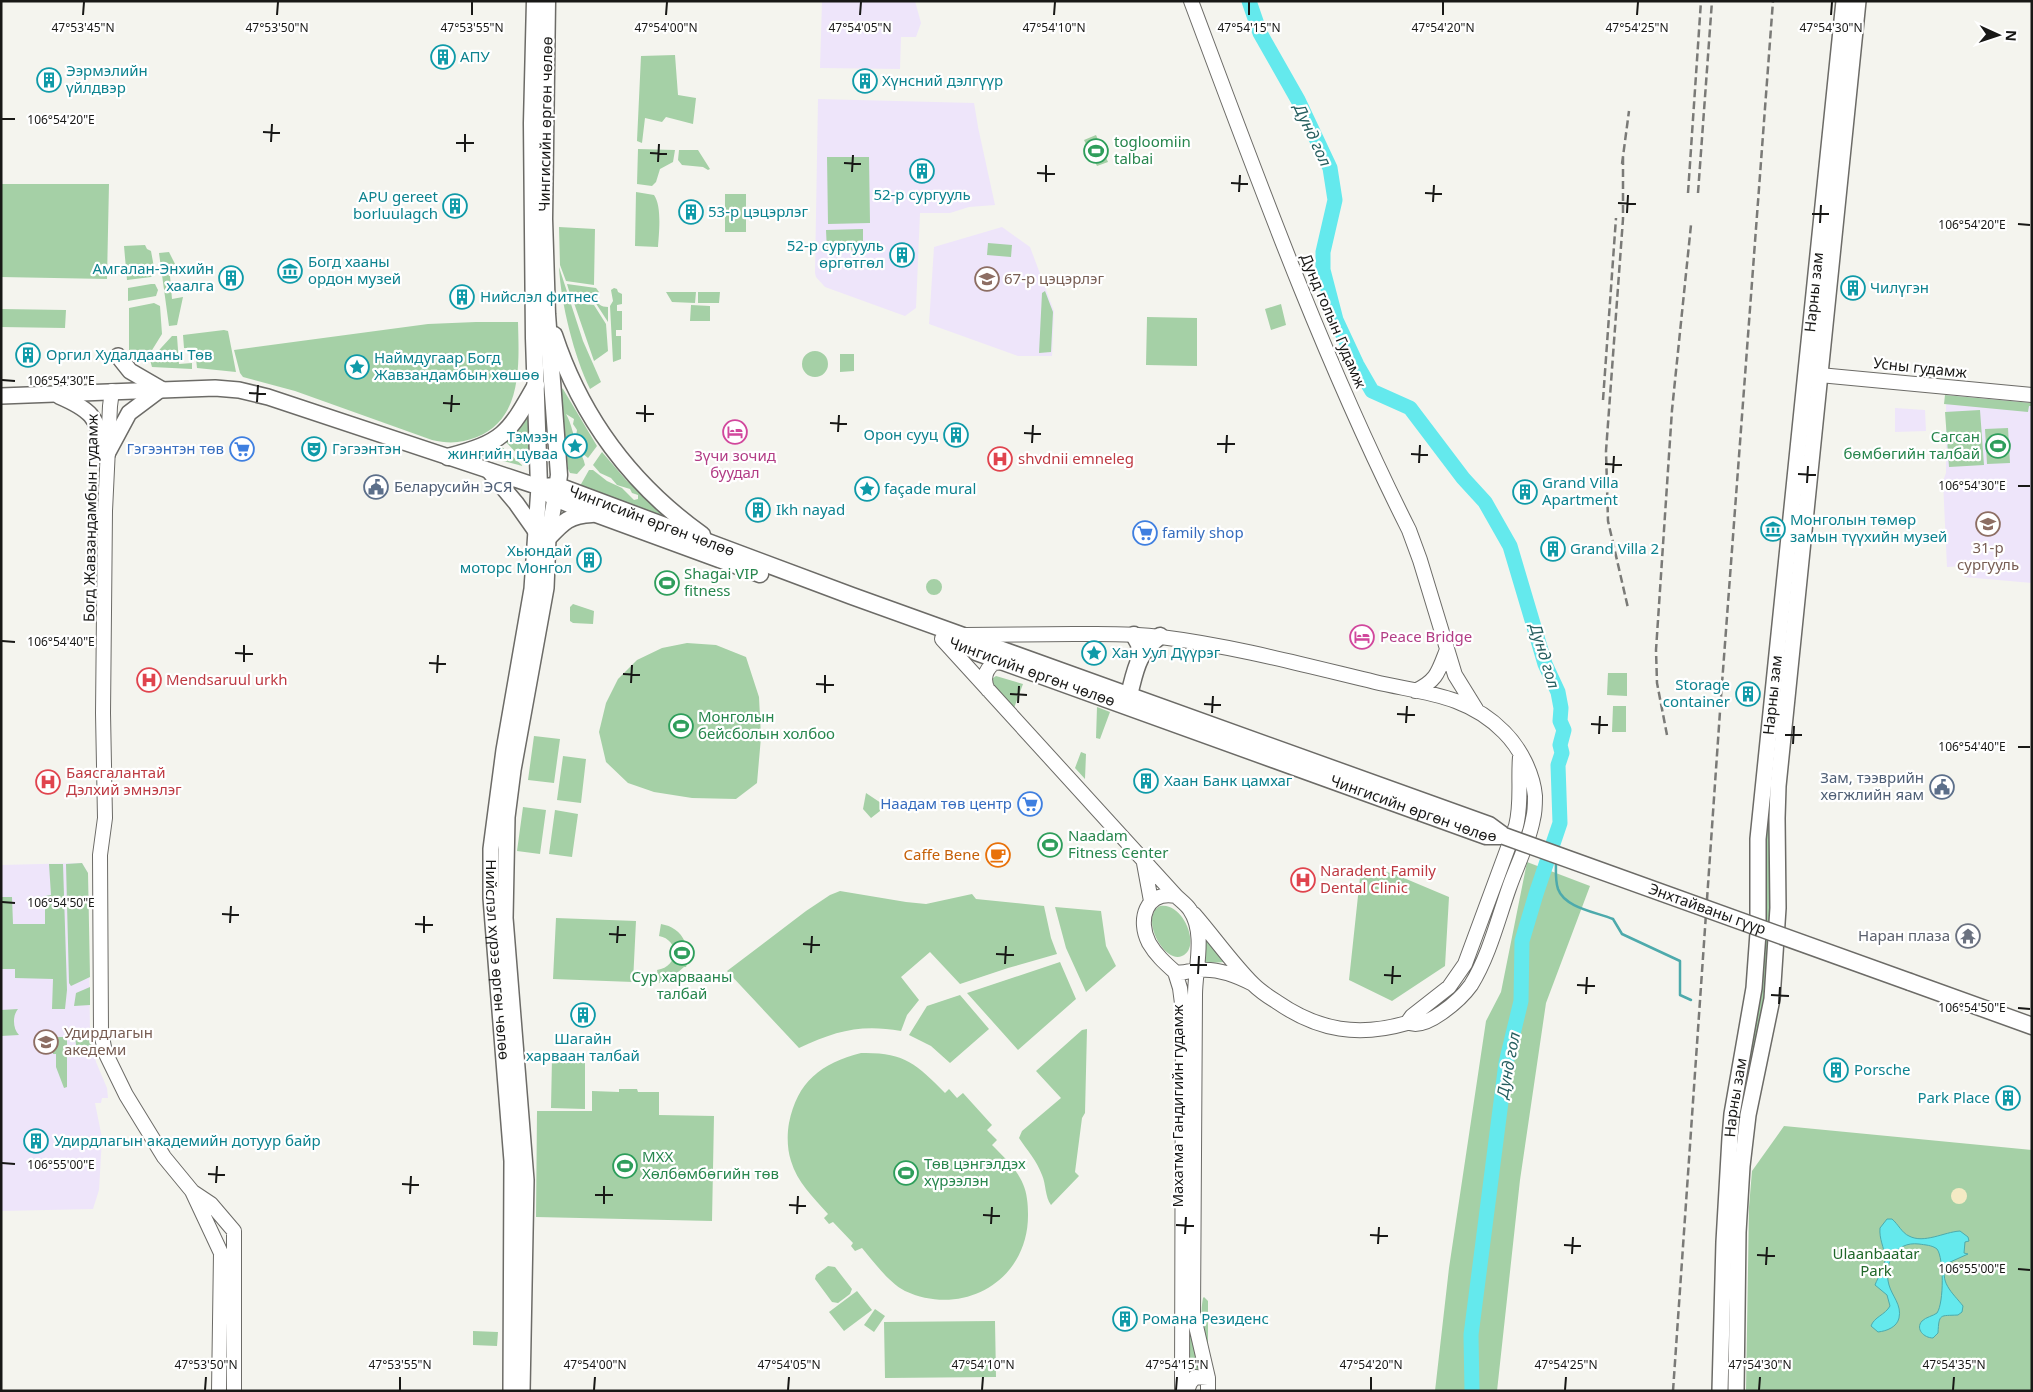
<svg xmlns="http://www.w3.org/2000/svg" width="2033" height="1392" viewBox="0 0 2033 1392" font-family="'Noto Sans',sans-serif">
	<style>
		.education { fill: #eee5fa }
		.green { fill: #a5d0a6 }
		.sand { fill: #f4eac4 }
		.water { fill: #64e9ed; stroke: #4daaac }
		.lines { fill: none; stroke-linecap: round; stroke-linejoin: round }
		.stream { stroke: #4daaac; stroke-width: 2.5 }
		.river { stroke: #64e9ed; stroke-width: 15 }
		.secondary-casing { stroke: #6c6b67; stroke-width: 16 }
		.primary-casing { stroke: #6c6b67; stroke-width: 18 }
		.trunk-casing { stroke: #6c6b67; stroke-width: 19 }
		.secondary { stroke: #fff; stroke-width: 14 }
		.primary { stroke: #fff; stroke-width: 15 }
		.trunk { stroke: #fff; stroke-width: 16 }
		.rail { stroke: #7a7a77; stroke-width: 2.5; stroke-dasharray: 8 4; stroke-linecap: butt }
		.trunk-bridge-casing { stroke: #6c6b67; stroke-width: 19; stroke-linecap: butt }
		.trunk-bridge { stroke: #fff; stroke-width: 16 }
		.ticks { fill: none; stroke: #181816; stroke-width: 2 }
		.labels { text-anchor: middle; stroke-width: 4.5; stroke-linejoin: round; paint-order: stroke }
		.culture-label { font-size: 15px; fill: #0d838f; stroke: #fff; text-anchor: start }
		.street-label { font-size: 15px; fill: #181816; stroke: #fff }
		.leisure-label { font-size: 15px; fill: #27864d; stroke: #fff; text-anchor: start }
		.education-label { font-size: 15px; fill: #785e54; stroke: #fff; text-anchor: start }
		.shop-label { font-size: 15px; fill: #366cbe; stroke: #fff; text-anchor: end }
		.hotel-label { font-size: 15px; fill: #b23c85; stroke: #fff }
		.health-label { font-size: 15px; fill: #be3a42; stroke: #fff; text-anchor: start }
		.service-label { font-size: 15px; fill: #4e5e75; stroke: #fff; text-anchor: start }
		.food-label { font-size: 15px; fill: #c56008; stroke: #fff; text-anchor: end }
		.worship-label { font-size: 15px; fill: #5b616d; stroke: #fff; text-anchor: end }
		.park-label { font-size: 15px; fill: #20672a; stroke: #fff }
		.water-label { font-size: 16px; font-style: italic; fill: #275f60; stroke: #fff }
		.ticks-label { font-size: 12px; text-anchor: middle; fill: #181816; stroke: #fff; stroke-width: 4.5; stroke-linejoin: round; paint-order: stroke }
	</style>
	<rect width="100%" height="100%" fill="#f4f4ee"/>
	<!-- education -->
	<path class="education" d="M822 1H915L921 23 916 37H901L900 69 820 68Z
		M818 99 974 103 978 127 995 205 969 207 950 213H920L916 308 905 316 825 287 816 277 815 273Z
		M1002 227 1030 247 1054 311 1052 356H1018L929 324 934 247Z
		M1946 395 2032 403V583L1964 577V566L1947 567 1943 481 1946 473Z
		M1895 408 1925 410 1926 431 1895 432Z
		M82 863 88 873 90 1034 96 1062 107 1088 108 1098H102L101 1103H95L102 1138 99 1190 93 1209 1 1211V865Z"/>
	<!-- green -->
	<path class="green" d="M675 55 678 95 696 98 693 124 666 117 662 122 645 118 642 143 637 141 641 56Z
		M1096 135 1108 162 1097 166 1084 140Z
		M638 149 675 150 673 162 660 169 656 182 652 186 637 184Z
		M679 150H698L710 169 708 170 703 167 682 165 678 160Z
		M827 157H869L870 223 828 224Z
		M1 184H109L107 279 1 277Z
		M636 192 654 195C662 206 659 233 658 247L635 246Z
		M725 194H746V232H725Z
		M559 227 595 229 594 285 566 281 560 265Z
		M863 229V250L827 251 826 230Z
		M988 243 1012 245 1011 257 987 255Z
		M145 245 147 249 151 251 155 273 151 277 127 280 124 246Z
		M169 252 180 274 170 276 172 299 183 297 177 325 169 326 159 253Z
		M559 267 583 341 601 382 590 389C574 356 561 304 559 267Z
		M151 284H155L158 290 156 296 128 301V288Z
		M567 284 596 288 599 292 596 298C597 304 601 307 608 307V322L595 302 572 301Z
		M614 288 617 289 618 292 622 294V304L617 305V311H622V330H616V336H621V359L613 362 610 306 613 301 611 290Z
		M1045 291 1053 312 1051 352 1039 353 1042 293Z
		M666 292H696L695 303 672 302Z
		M698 292H720L719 303H698Z
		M154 303 160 306 162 334 149 355 131 360 129 357V308Z
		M574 303 594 305 606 324 608 351 594 361Z
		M1281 304 1286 325 1271 330 1265 309Z
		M691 305 710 306V321H690Z
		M1 309 66 310 65 328 1 327Z
		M1147 317 1197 318V366L1146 365Z
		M476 322H518C519 363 523 419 477 437 462 443 449 444 432 440L295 391 243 377 240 373 234 350 428 324Z
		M224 330 228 331 236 372 197 368 195 349 184 348 183 335Z
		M172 336H177L179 364 192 363V369L152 367 150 360Z
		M802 364a13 13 0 1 1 26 0a13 13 0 1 1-26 0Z
		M840 354H854V371L840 372Z
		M560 387 563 389 597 446 588 458 583 454 582 447 579 444 580 439 576 436 577 430 573 424 574 419 566 414C572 424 573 437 578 447 580 453 584 459 585 465L577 474 570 473 568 469 558 388Z
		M1945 395 2032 403V406H2029L2028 412 1944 404Z
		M1980 410 1984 465 1949 467 1945 412Z
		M527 417H528L530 462 523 460 505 441 519 428Z
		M2008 428 2010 463 1987 464 1985 429Z
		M500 445 523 466 479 455Z
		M602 452 626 480 670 518 668 520 580 486 589 470H593L607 481 622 488 634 500 638 499V495L632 493 630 489 617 485 611 478 600 473 593 465Z
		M926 587a8 8 0 1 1 16 0a8 8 0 1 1-16 0Z
		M573 604 594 611 593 624 573 623 570 621V607Z
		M687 643 716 645 746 657 759 697 761 737 757 783 736 799 692 798 654 792 628 783 606 762 599 732 606 703 618 679 637 660 662 648Z
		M1608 673H1627V696L1607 695Z
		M996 676 1023 684 1014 708 993 684V678Z
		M1613 706H1626V732H1612Z
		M1097 707 1110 712 1100 739 1096 738Z
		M534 736 560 739 554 783 528 780Z
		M1081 752 1086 754 1085 779 1075 768Z
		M563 756 586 759 581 803 557 800Z
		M866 793 881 803 880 811 871 818 863 809Z
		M523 807 546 810 540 854 517 851Z
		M1769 808 1771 811 1769 870 1773 916 1767 1003 1745 1094 1761 988 1762 868Z
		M555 810 578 814 572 857 549 854Z
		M1527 862 1590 886 1546 1003 1520 1180 1497 1391H1435L1449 1268 1486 1021 1501 992Z
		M82 863 88 873 90 977 71 986 69 983 66 864Z
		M49 864H63L67 990 65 1009H52L53 979 15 978V969H1V897H12L13 924H45V896L51 895Z
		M1361 868 1392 873 1449 897 1445 966 1392 1001 1349 980Z
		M840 891 906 902 926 904 972 894 976 899 1044 906 1051 938 1057 954 1008 968 960 984 930 952 901 977 919 1000 907 1015 901 1031C860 1024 836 1031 799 1048L727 971 806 911 830 895Z
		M1160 906C1183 901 1202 948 1182 956 1164 964 1139 917 1160 906Z
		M1055 907 1101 911 1106 946 1116 966 1086 992 1066 948Z
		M556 918 636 921 633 982 553 979Z
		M661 924C672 926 680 931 685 942H687L690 956 686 967H684L670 979 659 983 657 970C679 967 680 940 659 936Z
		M1205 936 1226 962 1207 963 1204 962Z
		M1060 962 1076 999 1018 1050 967 993Z
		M90 987V1005L74 1006 76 993Z
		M960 995 989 1029 950 1063 931 1046 909 1035 927 1006Z
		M18 1009C12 1016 13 1029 19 1035L1 1036V1010Z
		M1087 1029 1085 1113 1082 1118 1075 1172 1079 1176 1051 1205C1045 1197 1046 1184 1042 1175 1037 1161 1027 1150 1019 1138L1022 1131 1061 1098 1036 1071 1082 1030Z
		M75 1034H90L92 1052 90 1053 76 1045Z
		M53 1037H67V1087L64 1088 56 1067V1054H53Z
		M861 1053C903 1052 916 1063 945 1093L949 1089 957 1098 963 1093 992 1125 987 1130 997 1140 992 1145C1003 1156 1017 1169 1023 1184 1027 1193 1028 1204 1028 1214 1029 1280 964 1318 905 1291 888 1282 874 1262 862 1248L855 1251 851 1246 853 1243 833 1222 829 1224 824 1218 828 1214C813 1197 797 1182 791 1161 787 1149 787 1134 789 1123 797 1082 821 1063 861 1053Z
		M552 1058H585V1109L551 1108Z
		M619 1089H637L638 1092H659V1115L714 1116 712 1221 536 1217 537 1111H592V1091L619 1092Z
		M1784 1126 2032 1150V1391H1746L1749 1207 1752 1171Z
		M828 1266 835 1267 852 1289 850 1294 838 1303 832 1302 815 1279 816 1275Z
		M857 1291 872 1310 844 1331 829 1312Z
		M1204 1297 1208 1301V1344H1205C1202 1328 1200 1314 1203 1298Z
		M1188 1300 1202 1371 1194 1369 1188 1373Z
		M875 1309 885 1316 874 1332 864 1325Z
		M995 1321 996 1377 885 1378 884 1322Z
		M473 1331 498 1332 497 1346 473 1345Z"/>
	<!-- sand -->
	<path class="sand" d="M1951 1196a8 8 0 1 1 16 0a8 8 0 1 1-16 0Z"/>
	<!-- water -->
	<path class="water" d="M1887 1219H1892C1898 1224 1902 1233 1909 1236 1924 1244 1944 1232 1960 1231L1968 1237 1969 1241 1965 1242 1964 1253 1968 1254 1948 1263C1937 1281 1953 1293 1963 1306L1962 1312 1958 1315C1940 1316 1939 1313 1938 1333L1933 1338C1924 1338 1915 1329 1922 1321 1926 1317 1933 1316 1937 1313 1944 1303 1944 1258 1937 1249 1932 1245 1925 1245 1919 1244 1895 1241 1883 1264 1889 1285 1892 1296 1902 1305 1899 1318 1897 1327 1887 1331 1878 1332L1871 1326C1874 1317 1885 1315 1890 1306L1887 1295 1875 1285C1878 1276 1886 1268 1885 1257 1884 1247 1879 1239 1880 1228Z"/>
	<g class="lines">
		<!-- stream -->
		<path class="stream" d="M1556 836V848
			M1556 861C1556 870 1555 880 1558 889 1565 908 1596 912 1613 919L1622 934 1680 961V995L1691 1000"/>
		<!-- river -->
		<path class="river" d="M1249 1 1260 33 1298 100 1330 168 1335 200 1323 252V270L1336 320 1357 365 1372 391 1410 408 1463 478 1485 502 1510 546 1545 664 1558 692 1561 708 1560 721 1564 730 1560 745 1562 753 1558 765 1560 823 1536 894 1522 941 1521 1001 1506 1063 1471 1335 1472 1391"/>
		<!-- secondary casing -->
		<g class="secondary-casing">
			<path id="secondary" d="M1191 1C1258 180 1323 359 1409 530L1420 560 1455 675 1476 709
				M1809 374 2032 395
				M112 391 110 406 105 511 103 713 105 818 100 855 101 1032 105 1052 126 1095 164 1157 192 1191 221 1253 219 1391
				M965 635C1001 635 1038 634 1074 634 1103 634 1132 633 1161 637 1233 646 1304 665 1375 682 1422 693 1467 694 1504 732 1520 748 1533 773 1535 796 1535 803 1535 812 1533 819 1529 842 1517 865 1509 888 1498 919 1489 956 1471 985 1461 999 1425 1032 1408 1022
				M942 639 1176 896
				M988 690C982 679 985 670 994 663L1003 662
				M1415 691C1436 681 1438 673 1446 652
				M1144 863 1151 901
				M1194 914C1214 937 1232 963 1253 984 1260 991 1269 997 1277 1002 1319 1031 1359 1037 1407 1023L1412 1016 1449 987 1465 964 1516 826C1522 803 1518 780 1520 757
				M1175 972 1180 988 1183 1011 1182 1391
				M193 1192 211 1204 234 1231V1391
				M1187 1391 1190 1383 1195 1377 1208 1378
				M1208 1391V1378L1193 1313 1195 995C1195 969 1206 933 1190 910 1187 905 1180 900 1176 896 1146 890 1137 920 1149 943 1156 955 1165 963 1175 972 1185 974 1189 970 1199 970 1218 968 1236 975 1253 984"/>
		</g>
		<!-- primary casing -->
		<g class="primary-casing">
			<g id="primary">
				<path id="s1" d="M1 396 215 388 239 390 268 397 539 487 532 589 504 750 491 849V898L512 1161 511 1391"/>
				<path d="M59 396C96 412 95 418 107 454"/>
				<path d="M107 454 129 413 161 389 130 371 118 356"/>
				<path d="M489 471 516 503 535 530"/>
				<path d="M522 1391 526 1180 505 918 507 817 513 770 546 588 548 538 555 498"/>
				<path id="s2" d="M1720 1391 1724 1242 1730 1138 1732 1114 1754 988 1758 933V839L1844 1"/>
				<path d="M1736 1391 1738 1232 1742 1166 1748 1115 1772 999 1778 908 1777 818 1778 786 1858 1"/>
			</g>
		</g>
		<!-- trunk casing -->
		<g class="trunk-casing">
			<g id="trunk">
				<path d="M535 1 532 123 534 338 539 487"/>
				<path d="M547 1 544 219 547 314 559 475 556 496"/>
				<path d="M554 335C581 417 632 485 702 535"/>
				<path d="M448 457C503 442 508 435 536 385"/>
				<path id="s3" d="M539 487 558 486 852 596 1489 825 1504 836"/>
				<path d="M539 487 555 498 569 504 760 574"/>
				<path d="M548 538C563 522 569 515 592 514"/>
				<path d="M1134 635 1139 644 1140 656"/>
				<path id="s4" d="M976 652 1486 836H1504"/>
				<path d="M1129 695C1136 668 1137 654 1160 636"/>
				<path d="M1910 982 2032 1026"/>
			</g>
		</g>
		<!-- secondary -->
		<use href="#secondary" class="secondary"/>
		<!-- primary -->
		<use href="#primary" class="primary"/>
		<!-- trunk -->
		<use href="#trunk" class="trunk"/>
		<!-- rail -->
		<path class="rail" d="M1623 157V219L1606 451 1608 521 1628 608
			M1622 164 1629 111
			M1688 193 1701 1
			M1698 193 1712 1
			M1603 400 1616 218
			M1667 735 1657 683 1656 650 1672 410 1691 225
			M1673 1391 1721 697 1773 1"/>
		<!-- trunk-bridge casing -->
		<g class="trunk-bridge-casing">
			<g id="trunk-bridge">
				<path id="s5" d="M1504 836 1910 982"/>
			</g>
		</g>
		<!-- trunk-bridge -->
		<use href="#trunk-bridge" class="trunk-bridge"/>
	</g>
	<!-- ticks -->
	<path class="ticks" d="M83 15 84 2M277 15 278 2M472 15V2M666 15 667 2M860 15 861 2M1054 15 1055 2M1249 15V2M1443 15V2M1637 15 1638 2M1831 15 1832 2M2 119H15M263 132 280 133M271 142 272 124M456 143H474M465 152V134M650 153 667 154M658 162 659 144M844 163 861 164M852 172 853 155M1037 173 1055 174M1046 182V165M1231 183 1248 184M1239 192 1240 175M1425 193 1442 194M1433 202 1434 185M1618 203 1636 204M1627 213 1628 195M1812 214H1829M1820 223 1821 205M2018 224 2030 225M2 380 15 381M249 393 266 394M257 402 258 385M443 403 460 404M451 412 452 395M636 413 654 414M645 422V405M830 423 847 424M838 432 839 415M1024 433 1041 434M1032 443 1033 425M1217 444H1235M1226 453 1227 435M1411 454 1428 455M1419 463 1420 445M1605 464 1622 465M1613 473 1614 456M1798 474 1816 475M1807 483 1808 466M2018 486H2030M2 641 15 642M235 653 253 654M244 662V645M429 663 446 664M437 673 438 655M623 674 640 675M631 683 632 665M816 684 834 685M825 693V675M1010 694 1027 695M1018 703 1019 686M1204 704 1221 705M1212 713 1213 696M1397 714 1415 715M1406 723 1407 706M1591 724 1608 725M1599 734 1600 716M1785 735H1802M1793 744 1794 726M2018 747H2030M2 902 15 903M222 914 239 915M230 923 231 906M415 924 433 925M424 933V916M609 934 626 935M617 943 618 926M803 944 820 945M811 953 812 936M996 954 1014 955M1005 964 1006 946M1190 965H1207M1198 974 1199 956M1384 975 1401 976M1392 984 1393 966M1577 985 1595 986M1586 994 1587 977M1771 995 1789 996M1779 1004 1780 987M2018 1008 2030 1009M2 1163 15 1164M208 1174 225 1175M216 1183 217 1166M402 1184 419 1185M410 1194 411 1176M595 1195H613M604 1204V1186M789 1205 806 1206M797 1214 798 1196M983 1215 1000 1216M991 1224 992 1207M1176 1225 1194 1226M1185 1234 1186 1217M1370 1235 1388 1236M1378 1244 1379 1227M1564 1245 1581 1246M1572 1254 1573 1237M1757 1255 1775 1256M1766 1265 1767 1247M2018 1269 2030 1270M205 1390 206 1377M400 1390V1377M594 1390 595 1377M788 1390 789 1377M982 1390 983 1377M1176 1390 1177 1377M1371 1390V1377M1565 1390 1566 1377M1759 1390 1760 1377M1953 1390 1954 1377"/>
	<!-- icons -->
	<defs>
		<g id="building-ring" transform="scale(1.25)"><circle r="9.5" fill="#fff" stroke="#0f9aa8" stroke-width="1.5"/><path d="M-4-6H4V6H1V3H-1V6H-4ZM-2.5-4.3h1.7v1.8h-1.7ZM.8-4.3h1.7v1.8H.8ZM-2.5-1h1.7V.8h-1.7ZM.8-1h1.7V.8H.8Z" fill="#0f9aa8"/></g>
		<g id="stadium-ring" transform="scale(1.25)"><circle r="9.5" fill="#fff" stroke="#2e9e5b" stroke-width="1.5"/><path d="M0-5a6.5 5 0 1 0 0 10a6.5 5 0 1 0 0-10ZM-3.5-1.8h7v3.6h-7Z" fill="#2e9e5b"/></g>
		<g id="museum-ring" transform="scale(1.25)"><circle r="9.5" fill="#fff" stroke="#0f9aa8" stroke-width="1.5"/><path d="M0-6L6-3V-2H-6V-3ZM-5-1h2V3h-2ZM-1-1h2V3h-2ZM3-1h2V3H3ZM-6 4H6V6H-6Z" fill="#0f9aa8"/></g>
		<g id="school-ring" transform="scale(1.25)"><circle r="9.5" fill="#fff" stroke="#8d6e63" stroke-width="1.5"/><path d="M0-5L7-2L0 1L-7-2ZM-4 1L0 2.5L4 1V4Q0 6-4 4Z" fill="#8d6e63"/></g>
		<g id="sight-ring" transform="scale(1.25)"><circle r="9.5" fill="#fff" stroke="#0f9aa8" stroke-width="1.5"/><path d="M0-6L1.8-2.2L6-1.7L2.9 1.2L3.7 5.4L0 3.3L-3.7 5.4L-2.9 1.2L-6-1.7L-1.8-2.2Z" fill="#0f9aa8"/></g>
		<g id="hotel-ring" transform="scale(1.25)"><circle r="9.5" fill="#fff" stroke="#d1479c" stroke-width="1.5"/><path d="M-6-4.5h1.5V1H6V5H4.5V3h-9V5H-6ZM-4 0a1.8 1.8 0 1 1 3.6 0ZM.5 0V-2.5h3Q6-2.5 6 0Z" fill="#d1479c"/></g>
		<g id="supermarket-ring" transform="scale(1.25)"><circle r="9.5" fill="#fff" stroke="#3f7fe0" stroke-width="1.5"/><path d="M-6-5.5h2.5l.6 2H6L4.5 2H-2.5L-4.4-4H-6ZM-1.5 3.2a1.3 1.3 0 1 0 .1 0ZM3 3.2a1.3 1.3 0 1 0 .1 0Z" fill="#3f7fe0"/></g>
		<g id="theatre-ring" transform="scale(1.25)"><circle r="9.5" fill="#fff" stroke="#0f9aa8" stroke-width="1.5"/><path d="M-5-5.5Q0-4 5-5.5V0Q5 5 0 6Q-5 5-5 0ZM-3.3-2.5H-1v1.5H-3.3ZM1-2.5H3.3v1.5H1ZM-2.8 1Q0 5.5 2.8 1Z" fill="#0f9aa8"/></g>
		<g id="hospital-ring" transform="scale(1.25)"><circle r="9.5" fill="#fff" stroke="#e0444e" stroke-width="1.5"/><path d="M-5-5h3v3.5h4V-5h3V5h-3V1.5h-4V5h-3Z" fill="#e0444e"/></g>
		<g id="civic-ring" transform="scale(1.25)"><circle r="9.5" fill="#fff" stroke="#5c6f8a" stroke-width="1.5"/><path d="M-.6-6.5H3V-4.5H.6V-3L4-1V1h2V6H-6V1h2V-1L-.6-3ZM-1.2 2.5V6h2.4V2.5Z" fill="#5c6f8a"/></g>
		<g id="cafe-ring" transform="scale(1.25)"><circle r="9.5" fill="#fff" stroke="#e8710a" stroke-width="1.5"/><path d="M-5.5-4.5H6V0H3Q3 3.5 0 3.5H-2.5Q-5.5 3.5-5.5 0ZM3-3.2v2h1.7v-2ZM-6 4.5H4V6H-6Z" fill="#e8710a"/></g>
		<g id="temple-ring" transform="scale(1.25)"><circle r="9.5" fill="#fff" stroke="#6b7280" stroke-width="1.5"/><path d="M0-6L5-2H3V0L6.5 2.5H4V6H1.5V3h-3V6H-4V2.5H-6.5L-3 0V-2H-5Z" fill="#6b7280"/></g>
		<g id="university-ring" transform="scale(1.25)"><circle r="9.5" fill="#fff" stroke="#8d6e63" stroke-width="1.5"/><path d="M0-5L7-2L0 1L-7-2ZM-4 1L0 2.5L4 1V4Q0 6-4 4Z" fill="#8d6e63"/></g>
	</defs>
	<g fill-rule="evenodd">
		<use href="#building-ring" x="443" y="57"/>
		<use href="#building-ring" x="49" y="80"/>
		<use href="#building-ring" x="865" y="81"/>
		<use href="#stadium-ring" x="1096" y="151"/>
		<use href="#building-ring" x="922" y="171"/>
		<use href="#building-ring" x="455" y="206"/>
		<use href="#building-ring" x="691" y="212"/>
		<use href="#building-ring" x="902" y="255"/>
		<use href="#museum-ring" x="290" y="271"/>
		<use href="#building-ring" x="231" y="278"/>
		<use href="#school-ring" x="987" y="279"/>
		<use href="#building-ring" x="1853" y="288"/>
		<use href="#building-ring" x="462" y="297"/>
		<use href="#building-ring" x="28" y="355"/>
		<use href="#sight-ring" x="357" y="367"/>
		<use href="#hotel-ring" x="735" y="432"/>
		<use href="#building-ring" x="956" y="435"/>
		<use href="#sight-ring" x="575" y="446"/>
		<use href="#stadium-ring" x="1998" y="446"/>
		<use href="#supermarket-ring" x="242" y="449"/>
		<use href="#theatre-ring" x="314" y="449"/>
		<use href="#hospital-ring" x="1000" y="459"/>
		<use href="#civic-ring" x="376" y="487"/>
		<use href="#sight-ring" x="867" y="489"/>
		<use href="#building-ring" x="1525" y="492"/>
		<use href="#building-ring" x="758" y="510"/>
		<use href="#school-ring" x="1988" y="524"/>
		<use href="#museum-ring" x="1773" y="529"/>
		<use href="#supermarket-ring" x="1145" y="533"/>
		<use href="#building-ring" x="1553" y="549"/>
		<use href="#building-ring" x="589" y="560"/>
		<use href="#stadium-ring" x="667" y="583"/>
		<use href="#hotel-ring" x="1362" y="637"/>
		<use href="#sight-ring" x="1094" y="653"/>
		<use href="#hospital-ring" x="149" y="680"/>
		<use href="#building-ring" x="1748" y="694"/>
		<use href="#stadium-ring" x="681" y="726"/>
		<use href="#building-ring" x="1146" y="781"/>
		<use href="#hospital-ring" x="48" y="782"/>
		<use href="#civic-ring" x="1942" y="787"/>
		<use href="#supermarket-ring" x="1030" y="804"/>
		<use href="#stadium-ring" x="1050" y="845"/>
		<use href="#cafe-ring" x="998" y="855"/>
		<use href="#hospital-ring" x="1303" y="880"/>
		<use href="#temple-ring" x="1968" y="936"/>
		<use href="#stadium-ring" x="682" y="953"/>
		<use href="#building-ring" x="583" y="1015"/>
		<use href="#university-ring" x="46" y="1042"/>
		<use href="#building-ring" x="1836" y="1070"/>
		<use href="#building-ring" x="2008" y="1098"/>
		<use href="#building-ring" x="36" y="1141"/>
		<use href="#stadium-ring" x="625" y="1166"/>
		<use href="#stadium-ring" x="906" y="1173"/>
		<use href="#building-ring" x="1125" y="1319"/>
	</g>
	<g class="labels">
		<!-- culture labels -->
		<g class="culture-label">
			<text x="460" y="62">АПУ</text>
			<text x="66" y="76">Ээрмэлийн<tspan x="66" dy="17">үйлдвэр</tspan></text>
			<text x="882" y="86">Хүнсний дэлгүүр</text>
			<text x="922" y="200" text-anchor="middle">52-р сургууль</text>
			<text x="438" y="202" text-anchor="end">APU gereet<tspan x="438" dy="17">borluulagch</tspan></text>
			<text x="708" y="217">53-р цэцэрлэг</text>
			<text x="884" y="251" text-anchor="end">52-р сургууль<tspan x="884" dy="17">өргөтгөл</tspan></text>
			<text x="308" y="267">Богд хааны<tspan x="308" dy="17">ордон музей</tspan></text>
			<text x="214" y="274" text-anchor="end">Амгалан-Энхийн<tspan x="214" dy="17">хаалга</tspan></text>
			<text x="1870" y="293">Чилүгэн</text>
			<text x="480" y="302">Нийслэл фитнес</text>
			<text x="46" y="360">Оргил Худалдааны Төв</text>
			<text x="374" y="363">Наймдугаар Богд<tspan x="374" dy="17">Жавзандамбын хөшөө</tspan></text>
			<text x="938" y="440" text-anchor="end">Орон сууц</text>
			<text x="558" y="442" text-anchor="end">Тэмээн<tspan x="558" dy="17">жингийн цуваа</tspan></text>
			<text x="332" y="454">Гэгээнтэн</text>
			<text x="1542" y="488">Grand Villa<tspan x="1542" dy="17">Apartment</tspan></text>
			<text x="884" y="494">façade mural</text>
			<text x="776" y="515">Ikh nayad</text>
			<text x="1790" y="525">Монголын төмөр<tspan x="1790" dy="17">замын түүхийн музей</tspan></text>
			<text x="1570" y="554">Grand Villa 2</text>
			<text x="572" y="556" text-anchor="end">Хьюндай<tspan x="572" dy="17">моторс Монгол</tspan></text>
			<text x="1112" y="658">Хан Уул Дүүрэг</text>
			<text x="1730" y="690" text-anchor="end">Storage<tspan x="1730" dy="17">container</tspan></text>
			<text x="1164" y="786">Хаан Банк цамхаг</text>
			<text x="583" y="1044" text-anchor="middle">Шагайн<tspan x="583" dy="17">харваан талбай</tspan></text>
			<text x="1854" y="1075">Porsche</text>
			<text x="1990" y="1103" text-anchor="end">Park Place</text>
			<text x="54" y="1146">Удирдлагын академийн дотуур байр</text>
			<text x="1142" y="1324">Романа Резиденс</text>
		</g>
		<!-- street labels -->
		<g class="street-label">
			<text transform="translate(546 124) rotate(-89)" y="5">Чингисийн өргөн чөлөө</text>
			<text dy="5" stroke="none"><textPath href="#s2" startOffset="1104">Нарны зам</textPath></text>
			<text transform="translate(1333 321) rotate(67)" y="5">Дунд голын Гудамж</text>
			<text transform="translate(1920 368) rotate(6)" y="5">Усны гудамж</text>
			<text transform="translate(91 518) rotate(-89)" y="5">Богд Жавзандамбын гудамж</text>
			<text dy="5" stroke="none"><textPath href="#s3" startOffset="119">Чингисийн өргөн чөлөө</textPath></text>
			<text transform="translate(1032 672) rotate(20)" y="5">Чингисийн өргөн чөлөө</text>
			<text dy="5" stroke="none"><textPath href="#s2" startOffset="699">Нарны зам</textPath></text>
			<text dy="5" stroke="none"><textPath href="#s4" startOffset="465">Чингисийн өргөн чөлөө</textPath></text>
			<text dy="5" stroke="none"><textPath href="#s5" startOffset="216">Энхтайваны гүүр</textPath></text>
			<text dy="5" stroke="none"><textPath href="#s1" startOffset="1030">Нийслэл хүрээ өргөн чөлөө</textPath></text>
			<text dy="5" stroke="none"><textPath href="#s2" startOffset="294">Нарны зам</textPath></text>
			<text transform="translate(1178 1106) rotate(-90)" y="5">Махатма Гандигийн гудамж</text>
		</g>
		<!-- leisure labels -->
		<g class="leisure-label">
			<text x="1114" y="147">togloomiin<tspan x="1114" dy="17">talbai</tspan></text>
			<text x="1980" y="442" text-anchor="end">Сагсан<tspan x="1980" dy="17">бөмбөгийн талбай</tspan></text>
			<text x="684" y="579">Shagai VIP<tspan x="684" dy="17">fitness</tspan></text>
			<text x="698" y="722">Монголын<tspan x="698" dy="17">бейсболын холбоо</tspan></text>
			<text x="1068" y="841">Naadam<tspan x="1068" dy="17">Fitness Center</tspan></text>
			<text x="682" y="982" text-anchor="middle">Сур харвааны<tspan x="682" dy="17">талбай</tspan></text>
			<text x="642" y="1162">МХХ<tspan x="642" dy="17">Хөлбөмбөгийн төв</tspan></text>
			<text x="924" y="1169">Төв цэнгэлдэх<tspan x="924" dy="17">хүрээлэн</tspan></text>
		</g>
		<!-- education labels -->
		<g class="education-label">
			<text x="1004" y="284">67-р цэцэрлэг</text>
			<text x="1988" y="553" text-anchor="middle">31-р<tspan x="1988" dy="17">сургууль</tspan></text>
			<text x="64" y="1038">Удирдлагын<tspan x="64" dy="17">акедеми</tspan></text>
		</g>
		<!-- shop labels -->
		<g class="shop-label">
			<text x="224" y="454">Гэгээнтэн төв</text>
			<text x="1162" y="538" text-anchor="start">family shop</text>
			<text x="1012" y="809">Наадам төв центр</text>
		</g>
		<!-- hotel labels -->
		<g class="hotel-label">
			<text x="735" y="461">Зүчи зочид<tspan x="735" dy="17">буудал</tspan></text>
			<text x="1380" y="642" text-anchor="start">Peace Bridge</text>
		</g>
		<!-- health labels -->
		<g class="health-label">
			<text x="1018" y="464">shvdnii emneleg</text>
			<text x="166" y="685">Mendsaruul urkh</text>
			<text x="66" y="778">Баясгалантай<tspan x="66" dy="17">Дэлхий эмнэлэг</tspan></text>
			<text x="1320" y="876">Naradent Family<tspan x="1320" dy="17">Dental Clinic</tspan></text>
		</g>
		<!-- service labels -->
		<g class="service-label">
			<text x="394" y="492">Беларусийн ЭСЯ</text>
			<text x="1924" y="783" text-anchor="end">Зам, тээврийн<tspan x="1924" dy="17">хөгжлийн яам</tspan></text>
		</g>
		<!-- food labels -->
		<g class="food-label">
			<text x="980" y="860">Caffe Bene</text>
		</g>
		<!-- worship labels -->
		<g class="worship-label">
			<text x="1950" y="941">Наран плаза</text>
		</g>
		<!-- park labels -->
		<g class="park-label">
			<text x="1876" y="1259">Ulaanbaatar<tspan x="1876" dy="17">Park</tspan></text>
		</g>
		<!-- water labels -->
		<g class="water-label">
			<text transform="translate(1313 135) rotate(65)" y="6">Дунд гол</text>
			<text transform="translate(1545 656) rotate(73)" y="6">Дунд гол</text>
			<text transform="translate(1508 1065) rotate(-79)" y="6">Дунд гол</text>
		</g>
	</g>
	<g class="ticks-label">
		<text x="83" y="32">47°53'45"N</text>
		<text x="277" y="32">47°53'50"N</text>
		<text x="472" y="32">47°53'55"N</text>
		<text x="666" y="32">47°54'00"N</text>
		<text x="860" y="32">47°54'05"N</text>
		<text x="1054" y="32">47°54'10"N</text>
		<text x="1249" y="32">47°54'15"N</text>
		<text x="1443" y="32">47°54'20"N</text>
		<text x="1637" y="32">47°54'25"N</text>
		<text x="1831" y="32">47°54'30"N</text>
		<text x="61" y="124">106°54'20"E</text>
		<text x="1972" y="229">106°54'20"E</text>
		<text x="61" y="385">106°54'30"E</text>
		<text x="1972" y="490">106°54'30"E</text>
		<text x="61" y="646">106°54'40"E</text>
		<text x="1972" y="751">106°54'40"E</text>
		<text x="61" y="907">106°54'50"E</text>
		<text x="1972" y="1012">106°54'50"E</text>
		<text x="61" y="1169">106°55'00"E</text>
		<text x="1972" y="1273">106°55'00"E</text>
		<text x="206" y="1369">47°53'50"N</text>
		<text x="400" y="1369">47°53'55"N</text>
		<text x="595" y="1369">47°54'00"N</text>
		<text x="789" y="1369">47°54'05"N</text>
		<text x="983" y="1369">47°54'10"N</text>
		<text x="1177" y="1369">47°54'15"N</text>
		<text x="1371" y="1369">47°54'20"N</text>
		<text x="1566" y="1369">47°54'25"N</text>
		<text x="1760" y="1369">47°54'30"N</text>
		<text x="1954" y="1369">47°54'35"N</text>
	</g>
	<!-- border -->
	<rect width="2033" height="1392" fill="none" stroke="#181816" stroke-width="5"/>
	<!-- north arrow -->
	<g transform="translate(1998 35) rotate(93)" stroke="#ffffff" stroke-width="4" paint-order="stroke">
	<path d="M0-4L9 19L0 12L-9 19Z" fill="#181816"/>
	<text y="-8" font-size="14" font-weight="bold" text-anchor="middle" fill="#181816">N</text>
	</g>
</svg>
